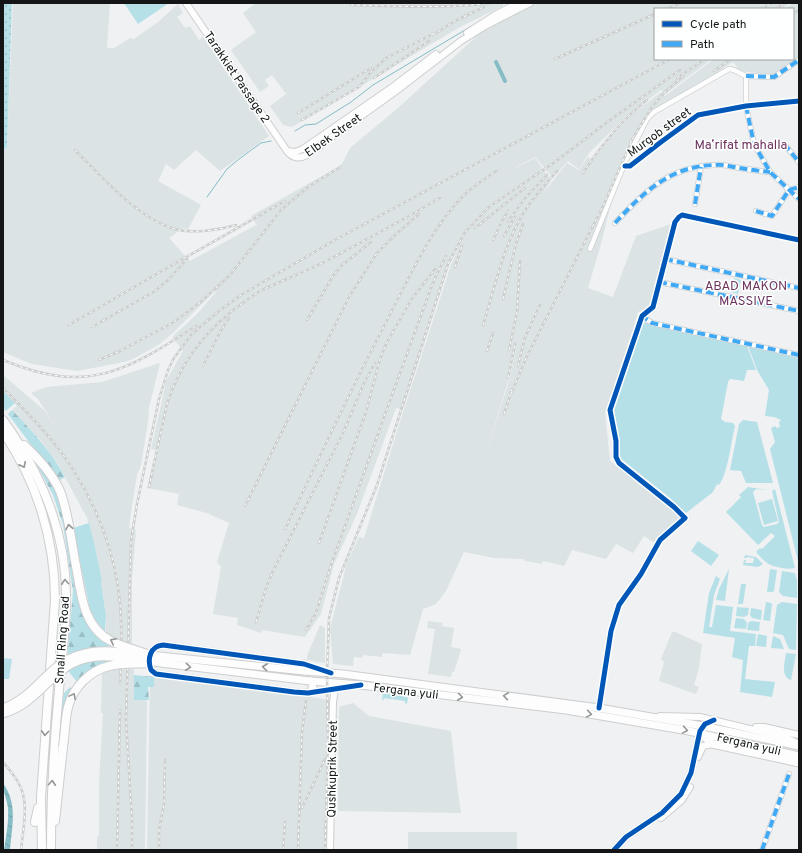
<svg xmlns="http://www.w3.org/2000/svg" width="802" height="853" viewBox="0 0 802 853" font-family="Overpass,sans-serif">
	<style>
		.built { fill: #dbe3e5; fill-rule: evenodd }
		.green { fill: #b6e0e8 }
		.forest { fill: url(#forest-firs) }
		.park { fill: url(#park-dots) }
		.water { fill: url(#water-waves) }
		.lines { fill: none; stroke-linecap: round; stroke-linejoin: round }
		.stream { stroke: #85bcc6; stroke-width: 1 }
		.canal { stroke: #85bcc6; stroke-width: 4 }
		.street-casing { stroke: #cdcecf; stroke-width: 6 }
		.secondary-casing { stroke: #cdcecf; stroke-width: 8 }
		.primary-casing { stroke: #cdcecf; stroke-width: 9 }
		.highway-casing { stroke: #cdcecf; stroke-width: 10 }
		.street { stroke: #fdfdfd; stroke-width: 4.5 }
		.secondary { stroke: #fdfdfd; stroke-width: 6 }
		.primary { stroke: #fdfdfd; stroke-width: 7 }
		.highway { stroke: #fdfdfd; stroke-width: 8 }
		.rail-casing { stroke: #cdcece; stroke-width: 2.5 }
		.rail { stroke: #feffff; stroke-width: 1; stroke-dasharray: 3; stroke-linecap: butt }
		.primary-bridge-casing { stroke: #cdcecf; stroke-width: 9; stroke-linecap: butt }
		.highway-bridge-casing { stroke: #cdcecf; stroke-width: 10; stroke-linecap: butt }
		.primary-bridge { stroke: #fdfdfd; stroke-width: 7 }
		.highway-bridge { stroke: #fdfdfd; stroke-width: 8 }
		.quiet { stroke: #3fa9f5; stroke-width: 4; stroke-dasharray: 8 4; stroke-linecap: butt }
		.cycleway-casing { stroke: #feffff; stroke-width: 8 }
		.cycleway { stroke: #0057b8; stroke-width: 5 }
		.oneway { stroke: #949595 }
		.labels { text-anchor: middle; stroke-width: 3; stroke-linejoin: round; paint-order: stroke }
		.street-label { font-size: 12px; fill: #141516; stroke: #feffff }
		.neighbourhood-label { font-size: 13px; fill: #6d335d; stroke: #feffff }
	</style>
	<defs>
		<pattern id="forest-firs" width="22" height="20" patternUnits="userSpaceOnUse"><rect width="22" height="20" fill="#b6e0e8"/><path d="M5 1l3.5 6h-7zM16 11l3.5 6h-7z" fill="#9cbfc6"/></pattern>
		<pattern id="park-dots" width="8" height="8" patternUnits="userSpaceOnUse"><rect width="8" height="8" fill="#b6e0e8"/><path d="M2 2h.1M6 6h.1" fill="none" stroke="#9cbfc6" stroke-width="1.8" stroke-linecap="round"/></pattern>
		<pattern id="water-waves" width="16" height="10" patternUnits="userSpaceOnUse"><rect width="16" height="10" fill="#85bcc6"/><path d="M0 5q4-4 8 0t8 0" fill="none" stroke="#72a1a9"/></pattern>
	</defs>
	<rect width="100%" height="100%" fill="#eff1f2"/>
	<!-- built -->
	<path class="built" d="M13 3H110L107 48H114L130 38 134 39 158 22 178 4 183 13 177 17 185 28 190 26 199 40 203 37 269 136 220 171 196 150 174 170 166 164 158 181 201 205 188 229 183 228 169 238 190 261 256 225 258 227 251 216 340 166 343 162 350 148 398 108 478 35 505 18 538 3H790L782 9H655V59H712L665 94 661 90 628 115 590 152 579 169 568 161 553 178 535 157 495 178 535 158 551 180 544 192 567 163 579 170 588 157 593 160 611 137 632 115 661 92 665 96 714 59H793V9H784L793 3H799V57L773 75 740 71 733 62 650 117 625 164 611 204 601 244 588 288 613 297 636 236 674 223 652 306 638 312 625 357 605 412 610 461 669 504 682 517 655 543 644 536 633 553 616 544 606 559 572 550 564 566 543 561 542 564 525 561 523 559 494 558 464 552 446 591 436 604 423 609 410 655 382 653V657L363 655 362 658 354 657 353 666 333 664 330 628 347 563 359 537 364 538 398 428 451 265 462 240 449 266 403 410 396 408 357 514 334 564 321 614 305 637 262 630 261 633 237 625 238 618 213 614 221 567 217 562 229 523 207 513 177 505 179 494 147 488 156 450 151 449 163 396 166 381 183 351 172 337 197 314 216 292 214 288 212 289 214 291 207 299 174 332 160 344 133 359 124 362 77 371 32 364 3 352V152L7 147ZM517 344 510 378 484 460 481 461 484 460 509 378Z
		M256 3H503V6L460 27 292 127 283 125 270 106 286 94 272 75 265 80 269 86 260 92 231 50 256 32 243 13Z
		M160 363 149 408 148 422 141 465 137 475 130 519 129 528 136 530 132 577V644L114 638 106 633V616L101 581 102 580 94 542 87 518 59 466 41 441 12 410 17 406 3 391V375L45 411 59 432 38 399 31 393 46 387 102 382Z
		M428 621 443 623 442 626 454 628 451 647 461 649 454 672H452L451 677 428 674 435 629 427 628Z
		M320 625 325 628V663L307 660V656Z
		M672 632H675L702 644 699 668 694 685 699 687 696 694 659 681 664 662 661 659Z
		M134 669V700H147L145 850H97V837L99 836V784L103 713H101L102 673 111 670Z
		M150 676 208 681 329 700 327 850H147Z
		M353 703 369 716 451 731 457 785 461 813 338 811 339 707Z
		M408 832H517V850H408Z"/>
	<!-- green -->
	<path class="green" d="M124 3H169L138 24Z
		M734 278 741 280 738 294 731 292Z
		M642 322 747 346 756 370H747L744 381 730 379 728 382 721 419 725 422 733 423 735 426C731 442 728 473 719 485L717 484 713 492 686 513 669 497 620 458V445L614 410Z
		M748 346 799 358V565L770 449 775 442 771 428 776 426V428L780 427 779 422 781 420 774 417 765 416 769 390 757 370Z
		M3 391 15 403 6 411 3 408Z
		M743 420 757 422 773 483H746L741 471 730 470 739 424Z
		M748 487 768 490 756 489 753 492 762 525 764 527 777 524 779 522 772 491 775 489 795 568C791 569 787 569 782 568 768 566 765 562 756 552L760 548 762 549 775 536 771 533 758 545 726 512 741 497 739 495Z
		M772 499 778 521 764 525 758 503Z
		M89 523 94 542 102 580 101 582 106 616 105 632 96 621 90 610 73 528Z
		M698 541 719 555 711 566 691 551Z
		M745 555 756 557 763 564 758 567 743 565 744 560H746L745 563H753L754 558 747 557 746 558H744Z
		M729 569 725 601 716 600 719 589Z
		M770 569 777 570 774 591 772 592H767Z
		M782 571 795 573 797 581V598L783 596 779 592Z
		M716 576 720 579 714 595 709 627H712L716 605 733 607 730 631 756 634 755 646H749L745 679 775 682 772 697 740 692 743 660 732 657 735 638 703 633 709 593Z
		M741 584H746L743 604H738Z
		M766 602 771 603 772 604 770 621 763 620Z
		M782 602 797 604 796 649 795 650 789 649 783 635 773 633 777 605Z
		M737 607 749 608 748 615 744 617 736 616Z
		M751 608 762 610 761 620 752 618 750 615Z
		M736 618 744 619 747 623 746 629 734 628Z
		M751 621 760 622 759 631 747 630 748 623Z
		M758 634 767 636 766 647 756 646Z
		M773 636 780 639 784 649 771 648Z
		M786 653 796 654 791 680C780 676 785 662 786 653Z
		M3 658 12 659 9 679H3Z
		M70 687 72 689 57 785 62 695Z
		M384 693 407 697 408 698 407 703 405 704V701L384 698 383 701 382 699 383 694Z"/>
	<!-- forest -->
	<path class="forest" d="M12 410C32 431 51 451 65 477L58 481 8 414Z
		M36 459 52 481 60 497 79 597 109 644 107 663 90 670 77 682 69 672H66L73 591 63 525 53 495 34 460Z
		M134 675 154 677V687H148L149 700H134Z"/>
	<!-- park -->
	<path class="park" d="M3 3H12L7 147 3 151Z"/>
	<!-- water -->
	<path class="water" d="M3 783C18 804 12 826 10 850H4C6 837 9 822 8 808 7 799 3 792 3 783Z"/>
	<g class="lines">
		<!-- stream -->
		<path class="stream" d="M295 131 305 125 316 124 351 102 373 85 475 24
			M207 197 227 169 239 159 261 143 271 141"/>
		<!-- canal -->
		<path class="canal" d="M496 62 505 81"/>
		<!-- street casing -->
		<g class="street-casing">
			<path id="street" d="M746 76 774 77 799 60
				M784 144 799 162
				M625 166H630L661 142 698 115 746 106 799 101
				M695 204 701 167
				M756 211 772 216 789 190 799 187
				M615 223C644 192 670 166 715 165 721 164 728 166 734 167 746 169 758 171 770 172
				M590 249 625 162 647 119 654 112 729 69C735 69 740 74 746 76V106L754 144 770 172 799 199
				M665 259 799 288
				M659 282 799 311
				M642 316 652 323 799 355
				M599 708 611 631 619 605 641 574 660 540 685 518 674 507 619 463 616 457V441L610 410 642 316 653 307 675 222 679 217 682 215 799 240
				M762 850 789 774"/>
		</g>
		<!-- secondary casing -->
		<g class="secondary-casing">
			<path id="secondary" d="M186 3 287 151C293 159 299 159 307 155L396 91 461 41 485 26 530 3
				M467 33 495 15 518 3
				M287 151 295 152 303 149 394 86 436 54
				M324 671 304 664 163 645C150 646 147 659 151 670L156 674 294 692 308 693 353 686
				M660 716 700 717 787 738 799 744
				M756 727H764L799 735
				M698 757 703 746 712 744
				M661 818 682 800 690 787
				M330 850 333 702 335 689
				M614 850 626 837 662 813 681 794 691 773 700 731 705 724 714 720"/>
		</g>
		<!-- primary casing -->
		<g class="primary-casing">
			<path id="primary" d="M304 664 306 668 304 671 343 674 599 708 703 726 799 746
				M310 681 361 685 566 710 689 731 799 756
				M308 693 311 691 313 688 310 681
				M701 734 712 744 799 763"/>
		</g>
		<!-- highway casing -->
		<g class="highway-casing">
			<path id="highway" d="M3 420C41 473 67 532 66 599 66 630 61 660 59 690 54 743 51 796 51 850
				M3 432C37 481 55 540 55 600L41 797 42 850
				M24 445C38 458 52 473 60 491 69 514 71 541 76 566
				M55 821 63 747
				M35 822 38 808"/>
		</g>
		<!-- street -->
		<use href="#street" class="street"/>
		<!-- secondary -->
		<use href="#secondary" class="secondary"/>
		<!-- primary -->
		<use href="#primary" class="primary"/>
		<!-- highway -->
		<use href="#highway" class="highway"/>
		<!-- rail casing -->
		<g class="rail-casing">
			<path id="rail" d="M351 5C397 6 445 9 491 3
				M667 9 680 3
				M762 9 772 3
				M776 9 784 3
				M793 14 799 10
				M433 35 455 21 484 7
				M555 59 655 14
				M714 71 731 59
				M374 78 429 41
				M677 78 705 59
				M298 113 371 68
				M302 120 359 87 371 72 386 58 437 32
				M630 143 652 107 663 94 683 76
				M75 150C103 178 137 218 175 229 192 234 219 230 236 225
				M583 173C601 145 621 121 647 100
				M508 221 526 197 547 175
				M475 228 525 188
				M504 236 515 217
				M493 240 502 221 508 211
				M455 267 462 246
				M503 299 516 244 523 224
				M307 320 333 276 342 265 371 242
				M69 325 167 268 285 201
				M483 325C495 287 503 246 524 212 533 197 546 184 557 171
				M92 327 155 291 168 280 187 259
				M509 350 517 312 520 261
				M487 351 493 333
				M3 360C87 395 125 372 196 326
				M99 360 120 351 174 322 202 301 230 275 281 210 308 187 340 167
				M203 366 220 332 229 318
				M518 366 525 337 540 305
				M508 378 515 344
				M3 388C19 404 35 420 49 437 84 478 110 533 118 587 123 619 121 652 120 684
				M511 394 527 356 605 202 633 138
				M504 414 512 389
				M149 487 167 404C179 366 201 336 232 311 242 304 251 296 262 290 283 280 305 272 326 261 364 241 403 220 440 198
				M245 506 349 297 377 253 394 236 419 214
				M285 529C317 463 348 395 382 330 406 285 428 231 464 195 474 186 485 179 496 171
				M319 543 366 412 380 359 386 344 411 300 435 269
				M256 622 266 588 273 571 343 433 364 383 375 363
				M306 630 316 613 331 565 392 395 434 280 446 256
				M3 762C8 768 14 775 18 782 30 801 23 829 21 850
				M302 808 325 759
				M117 850 120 710
				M132 850V820L126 720 131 541 137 504 159 399 168 370 174 358 191 335 200 327 219 311 241 295 335 240 670 59
				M159 850V830L164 804 165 760
				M283 850 285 822
				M298 850 302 732 306 701
				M325 850 328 743 327 673 329 618 339 578 377 485 448 264 465 232 489 207 555 162 606 123 680 70"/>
		</g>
		<!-- rail -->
		<use href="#rail" class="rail"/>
		<!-- primary-bridge casing -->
		<g class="primary-bridge-casing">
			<path id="primary-bridge" d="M3 708C27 699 38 682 56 667 72 654 92 650 111 651L304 671
				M3 714C49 700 54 652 111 657L310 681"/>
		</g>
		<!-- highway-bridge casing -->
		<g class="highway-bridge-casing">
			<path id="highway-bridge" d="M76 566C81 593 83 627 111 641 123 647 137 650 149 655
				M63 747C65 734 65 720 68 707 73 688 89 671 109 666 122 663 136 664 149 663"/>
		</g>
		<!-- primary-bridge -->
		<use href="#primary-bridge" class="primary-bridge"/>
		<!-- highway-bridge -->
		<use href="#highway-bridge" class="highway-bridge"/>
		<!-- quiet -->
		<path class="quiet" d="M746 76 774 77 799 60
			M746 106 754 144 770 172 799 199
			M784 144 799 162
			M695 204 701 167
			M756 211 772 216 789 190 799 187
			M615 223C644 192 670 166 715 165 721 164 728 166 734 167 746 169 758 171 770 172
			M665 259 799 288
			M659 282 799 311
			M643 315 642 316 652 323 799 355
			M762 850 789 774"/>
		<!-- cycleway casing -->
		<g class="cycleway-casing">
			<path id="cycleway" d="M625 166H630L661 142 698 115 746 106 799 101
				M331 673 304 664 163 645C150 646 147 659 151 670L156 674 294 692 308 693 361 685
				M599 708 611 631 619 605 641 574 660 540 685 518 674 507 619 463 616 457V441L610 410 642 316 653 307 675 222 679 217 682 215 799 240
				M614 850 626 837 662 813 681 794 691 773 700 731 705 724 714 720"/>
		</g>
		<!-- cycleway -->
		<use href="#cycleway" class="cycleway"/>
	</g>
	<!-- one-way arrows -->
	<defs><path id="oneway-chevron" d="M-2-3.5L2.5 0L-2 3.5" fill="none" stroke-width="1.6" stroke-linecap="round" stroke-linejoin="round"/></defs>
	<g class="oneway">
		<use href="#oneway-chevron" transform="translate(23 465) rotate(64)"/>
		<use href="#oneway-chevron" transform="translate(69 527) rotate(-101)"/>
		<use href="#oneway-chevron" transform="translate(65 582) rotate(-94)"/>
		<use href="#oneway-chevron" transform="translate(113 641) rotate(-154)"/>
		<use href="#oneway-chevron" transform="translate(188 667) rotate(6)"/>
		<use href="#oneway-chevron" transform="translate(265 667) rotate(-174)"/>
		<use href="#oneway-chevron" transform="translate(73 696) rotate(-62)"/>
		<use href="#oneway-chevron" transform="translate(506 696) rotate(-172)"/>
		<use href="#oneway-chevron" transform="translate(460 697) rotate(7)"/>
		<use href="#oneway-chevron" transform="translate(589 714) rotate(9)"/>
		<use href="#oneway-chevron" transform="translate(685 730) rotate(10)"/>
		<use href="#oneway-chevron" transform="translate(45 733) rotate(94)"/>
		<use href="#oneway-chevron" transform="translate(52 783) rotate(-86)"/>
	</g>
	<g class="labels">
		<!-- street labels -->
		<g class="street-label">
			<text transform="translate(237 77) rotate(56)" y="4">Tarakkiet Passage 2</text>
			<text transform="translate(659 132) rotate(-36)" y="4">Murgob street</text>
			<text transform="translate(333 135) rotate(-35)" y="4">Elbek Street</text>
			<text transform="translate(62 640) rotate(-86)" y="4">Small Ring Road</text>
			<text transform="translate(406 691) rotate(7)" y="4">Fergana yuli</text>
			<text transform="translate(749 744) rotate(13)" y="4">Fergana yuli</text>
			<text transform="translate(332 769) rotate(-89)" y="4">Qushkuprik Street</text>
		</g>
		<!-- neighbourhood labels -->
		<g class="neighbourhood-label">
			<text x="741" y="149">Maʼrifat mahalla</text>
			<text x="746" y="290">ABAD MAKON<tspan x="746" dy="15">MASSIVE</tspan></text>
		</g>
	</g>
	<!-- border -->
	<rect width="802" height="853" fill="none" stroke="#141516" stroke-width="8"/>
	<!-- legend -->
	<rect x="654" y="8" width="140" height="52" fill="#feffff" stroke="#a0a1a2"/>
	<rect x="662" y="21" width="20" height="6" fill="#0057b8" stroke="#a0a1a2"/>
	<text x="690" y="28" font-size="12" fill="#141516">Cycle path</text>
	<rect x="662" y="41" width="20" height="6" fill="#3fa9f5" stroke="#a0a1a2"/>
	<text x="690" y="48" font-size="12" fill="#141516">Path</text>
</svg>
